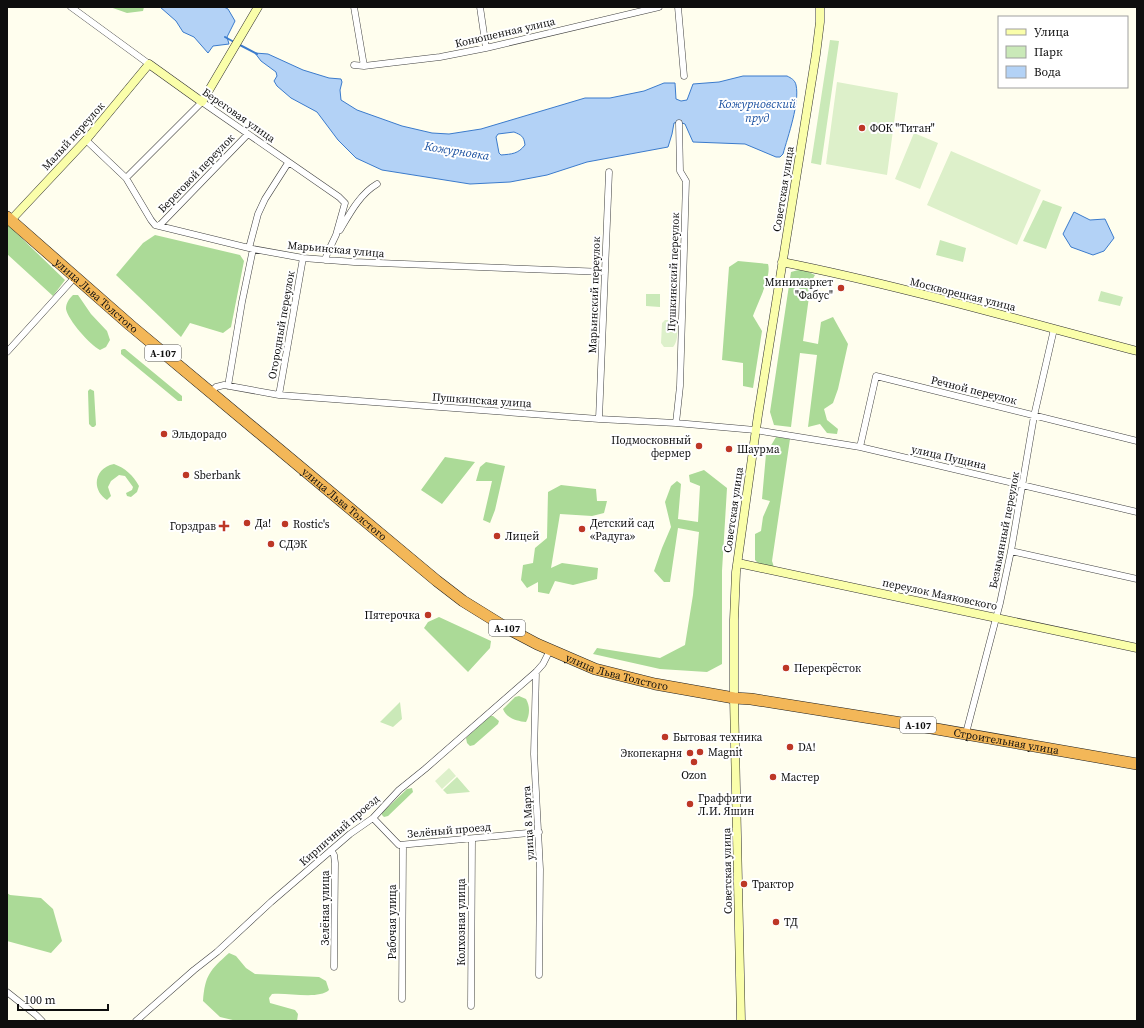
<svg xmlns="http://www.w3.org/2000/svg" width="1144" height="1028" viewBox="0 0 1144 1028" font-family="'Source Serif 4',serif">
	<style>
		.green { fill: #cae9b8 }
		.forest { fill: #abda97 }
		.pitch { fill: #ddf0ca }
		.water { fill: #b3d2f6; stroke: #3b7bcc; fill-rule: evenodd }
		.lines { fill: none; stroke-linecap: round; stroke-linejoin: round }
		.stream { stroke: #3b7bcc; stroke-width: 2 }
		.street-casing { stroke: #414141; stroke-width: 7 }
		.secondary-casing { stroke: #303030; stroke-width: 9 }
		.highway-casing { stroke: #1f1f1f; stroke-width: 12 }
		.street { stroke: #fff; stroke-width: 6 }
		.secondary { stroke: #fafeaa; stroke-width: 8 }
		.highway { stroke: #f3b758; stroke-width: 11 }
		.poi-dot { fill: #bd3726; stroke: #fff; stroke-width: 1.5 }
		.labels { text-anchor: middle; stroke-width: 4; stroke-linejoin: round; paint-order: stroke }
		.shield { fill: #fff; stroke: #565656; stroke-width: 1 }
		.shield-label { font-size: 10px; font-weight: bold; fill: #0e0e0e }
		.street-label { font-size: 11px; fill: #0e0e0e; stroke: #fff }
		.poi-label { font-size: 11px; fill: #0e0e0e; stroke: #fff; text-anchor: start }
		.water-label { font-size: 12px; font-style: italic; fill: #174e9f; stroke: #fff }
	</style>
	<rect width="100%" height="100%" fill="#fffeee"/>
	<!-- green -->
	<path class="green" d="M830 40 839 41 821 165 811 163Z
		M1043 200 1062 207 1046 249 1023 241Z
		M940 240 966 248 963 262 936 255Z
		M1101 291 1123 297 1120 306 1098 301Z
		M646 294H660V307L646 306Z
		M400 702 402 719 393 727 380 722Z
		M457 777 470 792 447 794 443 790Z"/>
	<!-- forest -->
	<path class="forest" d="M110 7H144L143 11 127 13Z
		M7 224 65 280 53 296 7 254Z
		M155 235 240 255 244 261 231 327 223 333 190 323 181 337 116 275 143 243Z
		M738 261 768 264C772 276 757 304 753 316L762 331 753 388 743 386V363L722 360 729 267Z
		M802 269 815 275 811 282 803 341 818 344 821 322 833 317 848 344 838 389 833 403 824 409 827 420 838 429 837 434 827 433 820 424 808 427 817 355 800 353 791 427 774 425 770 412 791 272Z
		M73 295H78L91 314 107 331 110 340 106 347 100 350C90 345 68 320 66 309 66 303 69 299 73 295Z
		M123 349H125L182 396V401H178L121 354V350Z
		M90 389 94 391 96 425 94 427H92L89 424 88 391Z
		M776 437 790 439 772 561 774 567 763 568 755 560V534L761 531 763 517 770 501 762 499 766 454Z
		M445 457 475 462 442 504 421 490Z
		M486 462 505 466 495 510 490 523 483 520 492 481H476L480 467Z
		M114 464C125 468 133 475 139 486L137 492 131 497 127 496 126 493 132 490 133 487 125 476 119 475 111 481 108 487 111 496 107 500C91 490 94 468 114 464Z
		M704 470 727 488 722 571V664L707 672 660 669 593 654 597 648 660 658 685 645 693 595 699 532 678 528 670 582H664L654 571 662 548 671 527 665 502 671 486 677 481 681 484 678 519 698 522 700 486 690 482 689 475Z
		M561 485 596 489 597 501H607L604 513 592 516 560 514 551 568 562 563 598 568 597 579 573 585 555 581 549 594 538 592V582L527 588 521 580 523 565 533 563 535 548 547 538 548 492Z
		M439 617 491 641 490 648 468 672 424 628 428 622Z
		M519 696 526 699C530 706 530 714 526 722 517 721 506 718 503 709L515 697Z
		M490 716H493L499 721 498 724 474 745 470 746 467 743 466 738Z
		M412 788 413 792 388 816 384 817 382 815V813L407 789Z
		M7 893 10 895 41 898 53 909 62 941 51 953 7 941Z
		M229 953 236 956 246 968 255 974 319 977 326 981 329 990C318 1000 287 992 272 994L269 998 270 1003 295 1010 298 1014 297 1021H237L220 1017 203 1001C205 975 210 970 229 953Z"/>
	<!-- pitch -->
	<path class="pitch" d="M837 82 898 93 887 175 826 164Z
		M914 133 938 143 920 189 895 179Z
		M951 151 1041 190 1017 245 927 205Z
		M665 320H675C679 326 678 342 673 347H664L661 343 662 323Z
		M449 768 456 776 442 789 435 781Z"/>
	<!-- water -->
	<path class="water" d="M160 7H224L228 9 235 21 227 37 229 44 213 46 208 53 194 37 183 32 176 21Z
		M255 53 268 54 303 70 329 78 341 79 342 82 340 90 341 100 357 110 402 126 432 133 449 134 481 129 585 98H610L644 91 664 83H675L676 99 681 101 687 100 693 84 719 82 743 76H787C791 78 795 80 796 85 800 102 788 136 783 154L780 157H776L745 144 693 142 685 124 679 122 674 123 672 134 668 147 587 162 547 175 510 182 470 184 382 170 356 158 338 140 317 112 291 98 277 86 274 81 277 76 276 72 261 61ZM514 132C521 135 524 136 525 145 518 154 512 154 501 155L499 153 496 137 498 134Z
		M1074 212 1090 220 1105 219 1114 238 1104 251 1093 255 1071 247 1063 234Z"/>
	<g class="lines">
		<!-- stream -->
		<path class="stream" d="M225 37 234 42
			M238 44 257 54
			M402 1021H408"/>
		<!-- street casing -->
		<g class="street-casing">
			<path id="street" d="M71 7 149 64
				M354 7 364 66
				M480 7 486 48
				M678 7 684 76
				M354 65 364 66 389 63 440 57 486 48 659 7
				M86 140 126 178 151 220 155 225 159 226 253 249 303 258 354 262 605 272
				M126 178 202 102 339 197 345 203 336 235 327 254 325 260
				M159 226 248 134
				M340 230C350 213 360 194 377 184
				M249 248 258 214 265 199 288 163
				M7 352 75 277
				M228 386 242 302 253 249
				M210 393 216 387 224 385 279 395 599 419 676 423 755 430 860 447 1137 512
				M279 395 303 258
				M599 419 609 172
				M676 423 680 386 686 181 680 171 679 123
				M860 447 876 376 1137 441
				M1011 551 1137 579
				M536 672 534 754 540 869 539 975
				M966 733 1000 603 1011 551 1034 416 1054 329
				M373 818 399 845 539 832
				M331 850 334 855 335 863 334 967
				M7 992 36 1015 42 1021
				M402 999 403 845
				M471 1006 472 839
				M136 1021 194 970 217 952 271 902 350 834 373 818 399 790 425 769 536 672 543 664 550 650"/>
		</g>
		<!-- secondary casing -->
		<g class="secondary-casing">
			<path id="secondary" d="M11 220 86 140 149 64 202 102 258 7
				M782 262C902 286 1019 320 1137 351
				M738 563 1137 648
				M741 1021 734 698V620L736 572 758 415 816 54 820 22V7"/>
		</g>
		<!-- highway casing -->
		<g class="highway-casing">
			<g id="highway">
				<path id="s1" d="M7 217 130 325 437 581 463 601 505 627 537 644 595 669 655 684 734 698 751 699 908 724 1137 764"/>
			</g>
		</g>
		<!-- street -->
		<use href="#street" class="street"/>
		<!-- secondary -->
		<use href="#secondary" class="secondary"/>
		<!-- highway -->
		<use href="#highway" class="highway"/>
	</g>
	<!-- markers -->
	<g class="poi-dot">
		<circle cx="862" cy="128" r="4"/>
		<circle cx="841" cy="288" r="4"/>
		<circle cx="164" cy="434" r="4"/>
		<circle cx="699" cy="446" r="4"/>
		<circle cx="729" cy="449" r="4"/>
		<circle cx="186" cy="475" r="4"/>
		<circle cx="247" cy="523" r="4"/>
		<circle cx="285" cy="524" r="4"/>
		<path d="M222 520h4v4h4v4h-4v4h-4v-4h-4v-4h4z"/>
		<circle cx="582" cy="529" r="4"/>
		<circle cx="497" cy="536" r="4"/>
		<circle cx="271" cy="544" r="4"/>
		<circle cx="428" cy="615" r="4"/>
		<circle cx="786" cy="668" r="4"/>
		<circle cx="665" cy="737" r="4"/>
		<circle cx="790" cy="747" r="4"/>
		<circle cx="700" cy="752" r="4"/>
		<circle cx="690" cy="753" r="4"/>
		<circle cx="694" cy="762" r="4"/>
		<circle cx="773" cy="777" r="4"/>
		<circle cx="690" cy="804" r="4"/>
		<circle cx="744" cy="884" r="4"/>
		<circle cx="776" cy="922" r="4"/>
	</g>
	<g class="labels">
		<!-- shield labels -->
		<g class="shield">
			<rect x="145" y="345" width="36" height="16" rx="3"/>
			<rect x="489" y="620" width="36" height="16" rx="3"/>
			<rect x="900" y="717" width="36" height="16" rx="3"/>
		</g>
		<g class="shield-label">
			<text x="163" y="357">А-107</text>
			<text x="507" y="632">А-107</text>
			<text x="918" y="729">А-107</text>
		</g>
		<!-- street labels -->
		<g class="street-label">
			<text transform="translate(505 32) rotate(-13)" y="4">Конюшенная улица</text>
			<text transform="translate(239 115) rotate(35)" y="4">Береговая улица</text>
			<text transform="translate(73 136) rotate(-48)" y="4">Малый переулок</text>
			<text transform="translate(196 173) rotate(-46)" y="4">Береговой переулок</text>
			<text transform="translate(783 189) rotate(-81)" y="4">Советская улица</text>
			<text transform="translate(336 249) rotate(5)" y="4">Марьинская улица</text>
			<text transform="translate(673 272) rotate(-88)" y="4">Пушкинский переулок</text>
			<text transform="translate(963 294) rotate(14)" y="4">Москворецкая улица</text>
			<text transform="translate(594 295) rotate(-88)" y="4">Марьинский переулок</text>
			<text dy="4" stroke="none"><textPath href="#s1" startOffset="119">улица Льва Толстого</textPath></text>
			<text transform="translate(281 325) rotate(-80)" y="4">Огородный переулок</text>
			<text transform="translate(974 390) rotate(14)" y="4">Речной переулок</text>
			<text transform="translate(482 400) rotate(4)" y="4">Пушкинская улица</text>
			<text transform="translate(949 457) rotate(13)" y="4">улица Пущина</text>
			<text dy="4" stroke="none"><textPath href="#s1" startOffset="443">улица Льва Толстого</textPath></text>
			<text transform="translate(733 510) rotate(-82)" y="4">Советская улица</text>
			<text transform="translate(1004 530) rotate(-79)" y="4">Безымянный переулок</text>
			<text transform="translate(940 594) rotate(12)" y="4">переулок Маяковского</text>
			<text dy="4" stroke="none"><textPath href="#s1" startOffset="767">улица Льва Толстого</textPath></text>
			<text dy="4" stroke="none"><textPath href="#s1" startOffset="1163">Строительная улица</textPath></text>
			<text transform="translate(528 823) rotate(-93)" y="4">улица 8 Марта</text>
			<text transform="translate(339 830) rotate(-41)" y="4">Кирпичный проезд</text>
			<text transform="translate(449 830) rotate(-5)" y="4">Зелёный проезд</text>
			<text transform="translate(727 871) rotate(-91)" y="4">Советская улица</text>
			<text transform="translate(325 908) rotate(-90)" y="4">Зелёная улица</text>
			<text transform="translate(392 922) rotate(-90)" y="4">Рабочая улица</text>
			<text transform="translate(461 922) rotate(-90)" y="4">Колхозная улица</text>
		</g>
		<!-- poi labels -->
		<g class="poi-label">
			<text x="870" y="132">ФОК "Титан"</text>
			<text x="833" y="286" text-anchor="end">Минимаркет<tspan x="833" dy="13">"Фабус"</tspan></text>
			<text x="172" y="438">Эльдорадо</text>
			<text x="691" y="444" text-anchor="end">Подмосковный<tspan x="691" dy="13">фермер</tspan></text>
			<text x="737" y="453">Шаурма</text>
			<text x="194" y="479">Sberbank</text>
			<text x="255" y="527">Да!</text>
			<text x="590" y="527">Детский сад<tspan x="590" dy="13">«Радуга»</tspan></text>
			<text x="293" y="528">Rostic's</text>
			<text x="216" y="530" text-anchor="end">Горздрав</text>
			<text x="505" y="540">Лицей</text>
			<text x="279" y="548">СДЭК</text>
			<text x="420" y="619" text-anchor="end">Пятерочка</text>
			<text x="794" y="672">Перекрёсток</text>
			<text x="673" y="741">Бытовая техника</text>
			<text x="798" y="751">DA!</text>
			<text x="708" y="756">Magnit</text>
			<text x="682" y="757" text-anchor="end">Экопекарня</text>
			<text x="694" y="779" text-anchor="middle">Ozon</text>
			<text x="781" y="781">Мастер</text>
			<text x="698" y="802">Граффити<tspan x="698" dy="13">Л.И. Яшин</tspan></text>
			<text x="752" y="888">Трактор</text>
			<text x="784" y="926">ТД</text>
		</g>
		<!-- water labels -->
		<g class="water-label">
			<text x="757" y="108">Кожурновский<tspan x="757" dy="14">пруд</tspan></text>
			<text transform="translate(457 151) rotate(9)" y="4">Кожурновка</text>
		</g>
	</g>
	<!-- border -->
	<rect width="1144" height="1028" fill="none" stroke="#0e0e0e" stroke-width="16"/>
	<!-- legend -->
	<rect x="998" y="16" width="130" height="72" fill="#ffffff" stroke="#9f9f9f"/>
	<rect x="1006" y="29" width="20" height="6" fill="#fafeaa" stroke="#9f9f9f"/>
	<text x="1034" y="36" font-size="12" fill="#0e0e0e">Улица</text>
	<rect x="1006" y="46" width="20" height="12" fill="#cae9b8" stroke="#9f9f9f"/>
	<text x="1034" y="56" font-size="12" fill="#0e0e0e">Парк</text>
	<rect x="1006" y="66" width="20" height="12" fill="#b3d2f6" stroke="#9f9f9f"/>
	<text x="1034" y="76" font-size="12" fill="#0e0e0e">Вода</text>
	<!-- scale -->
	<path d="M18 1004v6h90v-6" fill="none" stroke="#0e0e0e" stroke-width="2"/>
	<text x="24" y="1004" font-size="12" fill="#0e0e0e" stroke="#ffffff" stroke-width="3" paint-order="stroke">100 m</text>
</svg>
